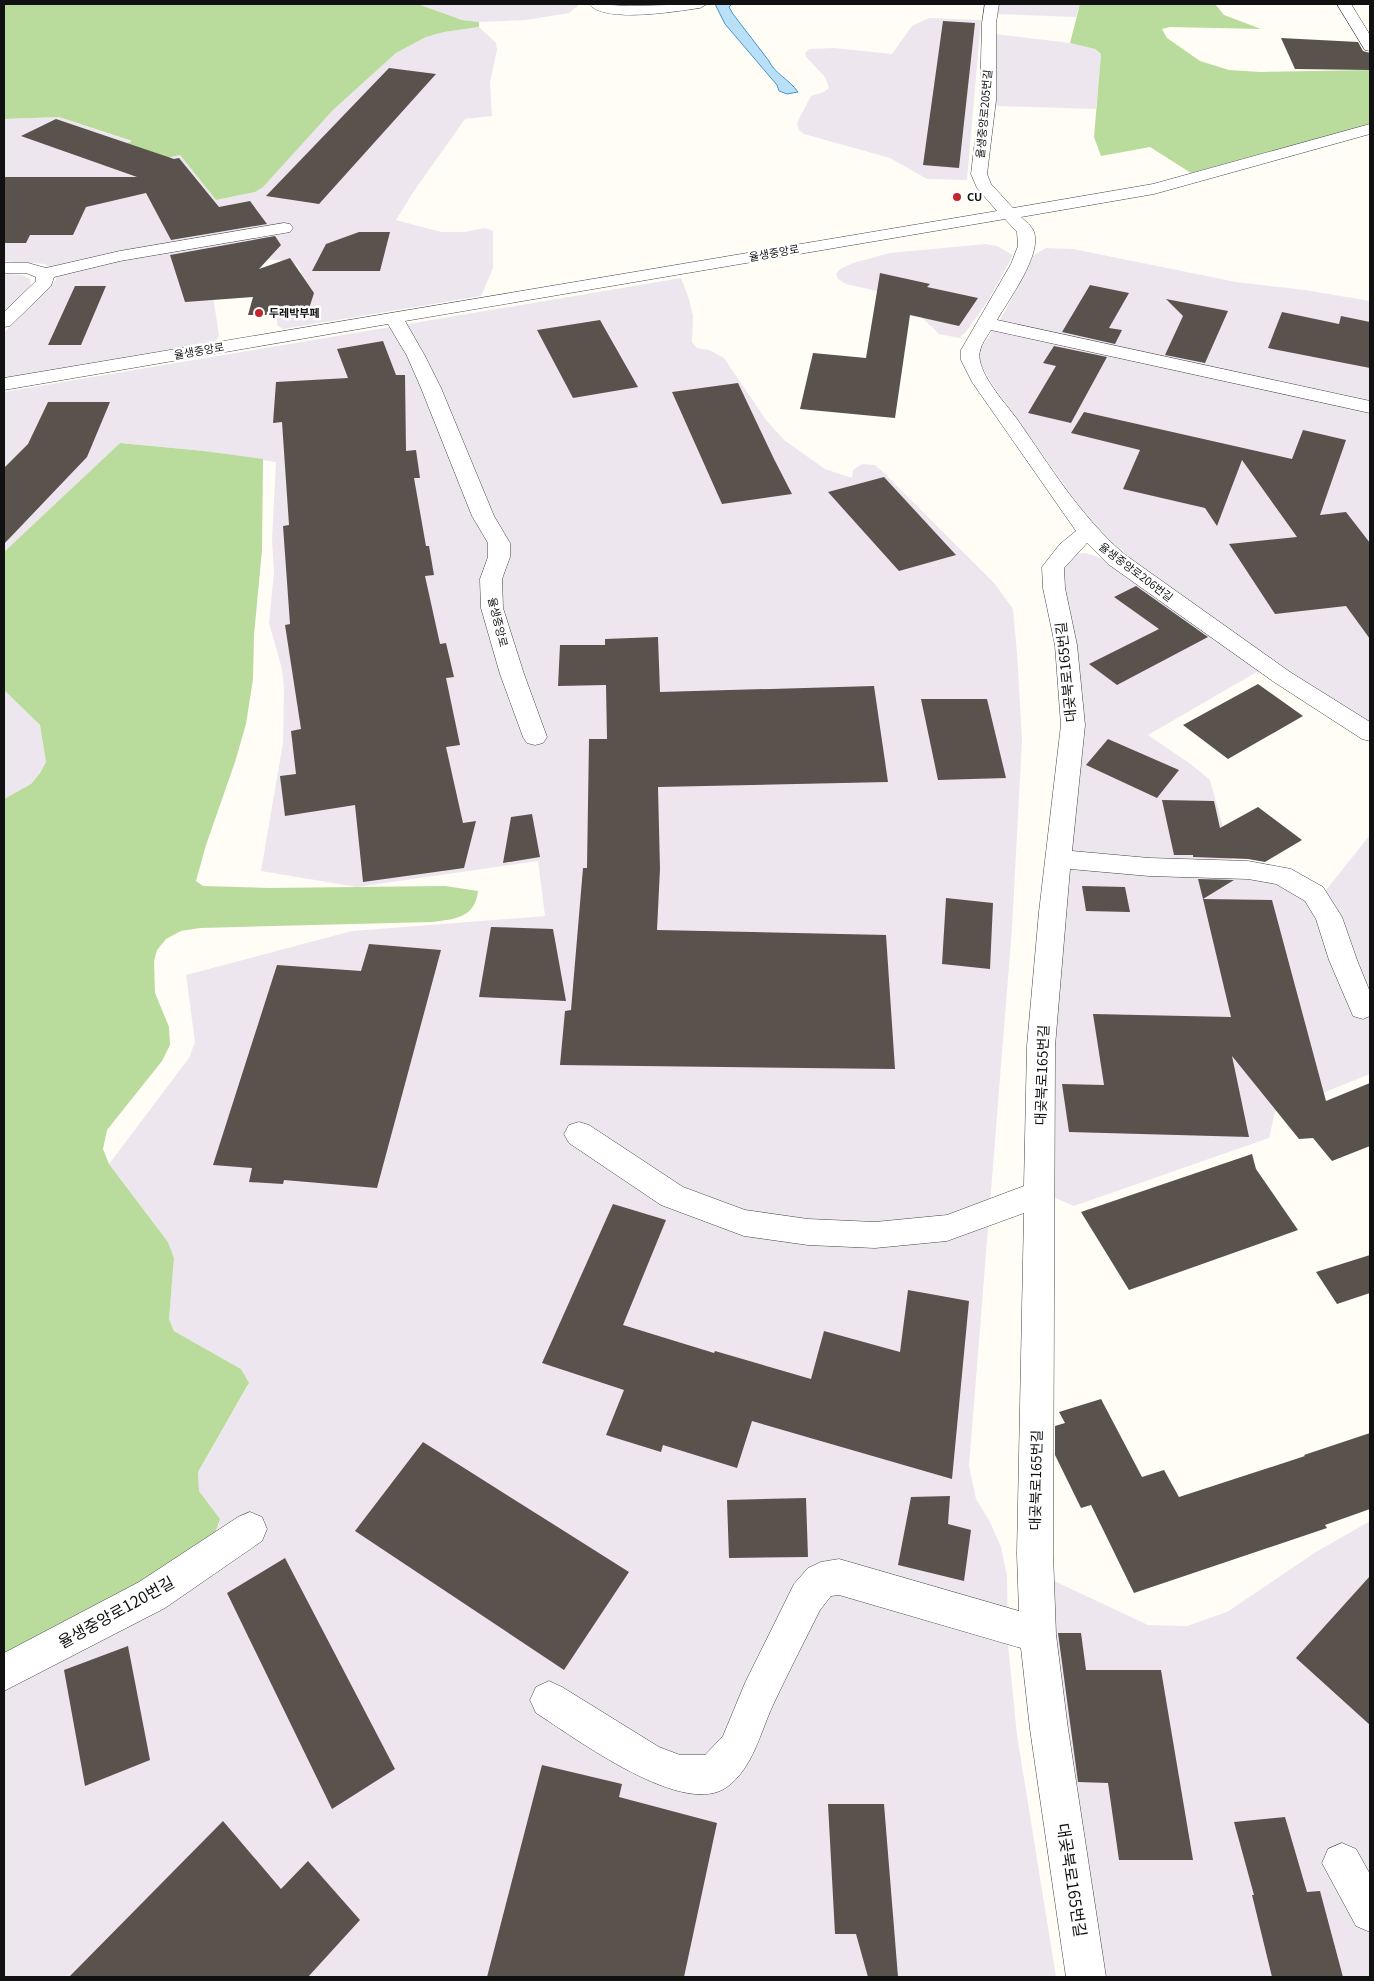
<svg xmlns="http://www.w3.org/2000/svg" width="1374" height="1981" viewBox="0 0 1374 1981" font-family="Georgia,'Noto Sans KR',serif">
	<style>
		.industrial { fill: #eee6ef }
		.forest { fill: #b9dc9c }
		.water { fill: #b9e0f7; stroke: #3f96cf }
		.building { fill: #5a524d }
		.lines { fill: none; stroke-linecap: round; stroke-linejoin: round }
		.minor-casing { stroke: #444; stroke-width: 1 }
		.minor { fill: #fff; fill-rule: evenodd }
		.poi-dot { fill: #c4262e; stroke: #fff; stroke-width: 2 }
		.labels { text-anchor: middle; stroke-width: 5; stroke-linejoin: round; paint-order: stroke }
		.far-street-label { font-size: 11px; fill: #111; stroke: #fff }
		.far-poi-label { font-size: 11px; font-weight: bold; fill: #111; stroke: #fff; text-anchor: start }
		.street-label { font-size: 14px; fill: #111; stroke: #fff }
		.near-street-label { font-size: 16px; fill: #111; stroke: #fff }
	</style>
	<rect width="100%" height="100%" fill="#fffdf5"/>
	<!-- industrial -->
	<path class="industrial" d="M418 4H580L569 13 526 20 479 22 462 20Z
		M997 4H1080L1076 17 995 14Z
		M929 18 981 20 967 180 927 179 890 158 804 134 799 130 797 123 811 96 824 92 829 88 825 77 806 57 805 53 810 49 834 48 892 54 912 26Z
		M479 27 496 43 497 50 490 82 492 116 465 119 414 191 396 220 441 232H464L485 228 493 231V268L481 296 283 329 277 325V317L302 273 298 266 291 262 268 259 255 260 209 269 219 336 214 344 4 379V333L56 280 55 272 45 264 4 261V119L59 117 133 142 152 161 180 155 216 200 255 192 332 111 396 53 426 37 444 32Z
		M995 34 1070 43 1095 49 1101 54 1096 109 997 106 993 103Z
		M986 244 997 246 1013 255 989 299 966 332 959 338 939 334 916 312 890 294 846 284 838 279 836 274 840 269 853 263 890 253Z
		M1046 248 1073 249 1236 282 1305 290 1370 301V725L1341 708 1124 558 1085 514 992 384 980 362V350L1004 313 1034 255Z
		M4 274 22 275 30 279 31 285 4 314Z
		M681 278 689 299 693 316 692 342 697 348 709 350 724 358 766 420 784 440 825 469 852 478 853 470 862 464 875 465 882 471 995 584 1013 609 1017 652 1022 741 1012 928 969 1466 976 1499 989 1520 1001 1547 1007 1576 1008 1645 1017 1735 1056 1977H4V1653L46 1635 220 1519 199 1491 198 1472 249 1384 241 1369 174 1331 169 1319 174 1258 168 1242 109 1164 189 1058 195 1042 186 975 352 931 545 916 538 861 357 887 261 871 283 743 284 689 282 669 269 623 274 572 272 540 276 462 204 451 120 443 4 552V392Z
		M1086 553 1109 561 1262 669 1148 735 1192 765 1210 780 1233 863 1294 872 1326 890 1370 835V1074L1275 1112 1269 1138 1074 1206 1053 1197 1051 1074 1073 821 1061 572 1067 558 1077 554Z
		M4 690 40 725 46 762 40 773 31 784 4 799Z
		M1370 1521V1977H1099L1075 1826 1048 1578 1148 1625 1187 1626 1227 1612 1316 1552Z"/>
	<!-- forest -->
	<path class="forest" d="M4 4H418L462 20 479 22V27L444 32 426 37 396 53 332 111 263 187 255 192 216 200 180 155 152 161 104 156 132 141 59 117 4 119Z
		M1080 4H1215L1224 15 1261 29 1170 27 1162 29 1167 38 1200 61 1229 70 1260 72 1370 70V124L1191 173 1150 147 1101 156 1094 137 1101 54 1095 49 1070 43Z
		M120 443 204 451 263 459 262 550 254 635 253 679 246 724 235 762 206 845 196 881 203 886 269 888 445 886 478 891C475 918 455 919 432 922L200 928 181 931 166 939 157 950 154 961 155 993 169 1027 170 1045 162 1061 107 1130 103 1149 109 1164 168 1242 174 1258 169 1319 174 1331 241 1369 249 1383 198 1472 199 1491 220 1519 213 1538 125 1594 46 1635 4 1653V799L31 784 40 773 46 762 40 725 4 690V552Z"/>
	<!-- water -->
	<path class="water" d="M715 4H732L729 7 733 14 769 61C774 73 790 80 798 92L787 94 779 91 777 85 725 24Z"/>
	<!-- building -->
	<path class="building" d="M943 21 975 23 959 168 923 165Z
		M1281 38 1358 42 1363 51 1370 53V70L1295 69Z
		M389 68 436 74 319 204 266 196Z
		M56 119 174 159 179 158 219 207 250 201 267 224 171 240 146 193 86 207 73 235H30L26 243H4V177H137L21 136Z
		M359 232H390L380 271H312L326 244Z
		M275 236 281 245 259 269 290 258 314 293 307 315H248L253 297 185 302 170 255Z
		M880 273 930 284 927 287 978 298 959 326 910 315 895 418 800 409 813 353 866 358Z
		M1090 285 1129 293 1109 328 1122 330 1115 344 1062 332Z
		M75 286H106L81 345H48Z
		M1166 299 1228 311 1205 363 1165 355 1183 316Z
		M1282 312 1339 324 1341 316 1370 322V368L1268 348Z
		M600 320 638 387 573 398 537 330Z
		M383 341 396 375H405L406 451 416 450 420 478H414L426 546H429L434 575 425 576 440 644 446 643 454 677 446 678 460 745 446 747 463 823 476 821 464 868 363 882 355 805 285 816 280 776 296 774 291 731 301 729 285 625 290 624 283 526 289 525 282 422 273 423 276 382 348 378 337 349Z
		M1054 346 1107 357 1071 423 1028 413 1056 366 1043 363Z
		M738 383 774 459 792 494 722 504 672 392Z
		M48 402H110L87 457 4 544V468L28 444Z
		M1084 412 1292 459 1303 430 1346 440 1320 515 1346 512 1370 543V639L1346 606 1275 614 1229 544 1297 537 1242 460 1217 526 1205 508 1123 489 1140 450 1071 433Z
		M884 477 956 555 899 571 828 492Z
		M1136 586 1208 637 1117 685 1089 664 1159 629 1114 597Z
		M658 637 660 692 874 686 888 782 658 787 660 869 657 930 886 935 895 1069 560 1065 565 1011 571 1010 583 868H587L589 739H607L606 685 558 686 560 645H605V639Z
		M1258 684 1303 716 1228 759 1183 725Z
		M921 699H987L1006 778 938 780Z
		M1108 739 1179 770 1157 798 1086 765Z
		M1162 800 1214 801 1220 828 1258 807 1302 840 1265 862 1248 859 1193 857V855H1174Z
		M532 814 540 857 503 863 511 817Z
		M1198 879 1234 880 1203 899Z
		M1082 886 1125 887 1130 912 1086 911Z
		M946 898 993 903 990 969 942 964Z
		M1203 899 1272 900 1326 1101 1370 1083V1146L1332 1161 1313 1138 1299 1139 1232 1056 1249 1137 1069 1132 1062 1084 1104 1085 1093 1014 1231 1017Z
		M491 927 553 929 566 1001 479 997Z
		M369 944 441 950 377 1188 284 1180 283 1184 249 1182 252 1168 213 1165 277 965 361 971Z
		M1252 1154 1256 1169 1298 1230 1129 1290 1081 1212Z
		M613 1204 666 1220 623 1325 714 1353 715 1351 811 1379 824 1331 900 1352 908 1290 969 1301 952 1479 752 1421 737 1468 663 1445 661 1452 606 1435 624 1390 542 1363Z
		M1370 1255V1293L1337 1304 1316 1272Z
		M1101 1399 1142 1477 1164 1470 1179 1497 1305 1456 1304 1455 1370 1433V1509L1325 1525 1327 1528 1134 1593 1091 1505 1081 1508 1055 1455V1426L1065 1423 1059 1412Z
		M423 1442 629 1572 564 1670 355 1531Z
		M950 1496 948 1524 971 1530 964 1581 898 1565 911 1497Z
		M806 1498 808 1557 729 1558 727 1500Z
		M285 1558 395 1769 332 1809 227 1593Z
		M1370 1576V1725L1296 1658Z
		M1058 1633H1081L1086 1670H1161L1193 1860H1119L1108 1783 1078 1782Z
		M128 1646 150 1760 85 1786 64 1670Z
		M542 1765 622 1784 619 1797 717 1823 684 1977H487Z
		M828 1804H884L898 1977H868L856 1934H835Z
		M1285 1817 1307 1892 1320 1891 1343 1977H1272L1252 1895H1254L1234 1822Z
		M223 1821 281 1889 308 1861 360 1920 308 1977H69Z"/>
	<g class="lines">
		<!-- minor casing -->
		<g class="minor-casing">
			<path id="minor" d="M589 4 630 6 707 4 700 8C677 11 604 24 589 4Z
				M985 4H999L996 23V100L987 174 991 184 1013 208 1153 184 1370 124V134L1154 194 1021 217C1025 221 1032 226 1034 232 1042 255 1009 299 997 320L1370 401V413L991 330C985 340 977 349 980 361 984 380 1005 403 1017 419 1050 466 1080 516 1124 554L1290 672 1370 722V741L1362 739 1274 682 1108 564 1087 543 1064 568 1065 588 1077 645 1085 725 1072 851 1149 858 1248 861 1291 869 1323 887 1342 917 1357 960 1370 992V1016L1363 1019 1353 1016 1329 960 1316 919 1305 901 1276 884 1248 879 1149 876 1070 869 1055 1046 1053 1554 1056 1635 1068 1729 1106 1977H1066L1030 1729 1021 1648 839 1595 831 1596 820 1610C804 1642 788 1673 773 1705 760 1733 753 1768 727 1787 683 1819 574 1737 536 1713L530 1700 536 1687 549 1681 562 1687 659 1747 680 1755H705L723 1736 745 1683 794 1584 808 1568 821 1562 839 1559 1019 1611 1017 1554 1024 1213 947 1241 875 1248 808 1245 744 1236 661 1205 569 1143 564 1134 569 1125 579 1122 589 1125 683 1187 745 1210 808 1219 875 1222 947 1215 1024 1186 1027 1046 1039 912 1061 725 1055 645 1043 588 1042 567 1060 544 1076 531 972 382 961 360V350L1011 264 1018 246 1017 232 1005 219 405 321 425 356 441 388 494 516 510 543V557L502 579 503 608 524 674 547 737 543 743 535 745 527 743 523 737 500 674 481 608 480 579 488 557V543L472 516 421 388 407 356 388 324 4 390V378L997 211 977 188 971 174 980 100 982 23Z
				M1337 4H1351L1370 35V51L1365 50Z
				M284 223 290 224 293 228 290 232 120 261 54 277 51 286 10 326 4 327V312L36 281V277L26 273H4V263H28L46 268 120 251Z
				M250 1512 262 1517 267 1529 262 1541 165 1608 4 1691V1653L139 1582 238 1517Z
				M1342 1843 1356 1849 1370 1874V1932L1356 1926 1322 1863 1328 1849Z"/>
		</g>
		<!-- minor -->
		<use href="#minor" class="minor"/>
	</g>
	<!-- markers -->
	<g class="poi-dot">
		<circle cx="957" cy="197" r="5"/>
		<circle cx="259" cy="313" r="5"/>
	</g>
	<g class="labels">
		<!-- far-street labels -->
		<g class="far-street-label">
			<text transform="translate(984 114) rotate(-85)" y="4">율생중앙로205번길</text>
			<text transform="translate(774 253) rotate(-10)" y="4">율생중앙로</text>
			<text transform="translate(199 351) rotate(-10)" y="4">율생중앙로</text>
			<text transform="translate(1136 572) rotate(37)" y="4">율생중앙로206번길</text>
			<text transform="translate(498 622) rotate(76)" y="4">율생중앙로</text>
		</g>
		<!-- far-poi labels -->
		<g class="far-poi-label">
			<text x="967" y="201">CU</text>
			<text x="269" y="317">두레박부페</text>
		</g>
		<!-- street labels -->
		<g class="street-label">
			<text transform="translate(1066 672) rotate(-96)" y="5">대곶북로165번길</text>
			<text transform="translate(1042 1075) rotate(-88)" y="5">대곶북로165번길</text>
			<text transform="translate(1036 1480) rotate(-89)" y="5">대곶북로165번길</text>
		</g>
		<!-- near-street labels -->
		<g class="near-street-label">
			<text transform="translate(116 1612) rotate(-29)" y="6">율생중앙로120번길</text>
			<text transform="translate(1072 1880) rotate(81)" y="6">대곶북로165번길</text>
		</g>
	</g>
	<!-- border -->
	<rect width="1374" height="1981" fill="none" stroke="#111111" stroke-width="10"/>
</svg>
